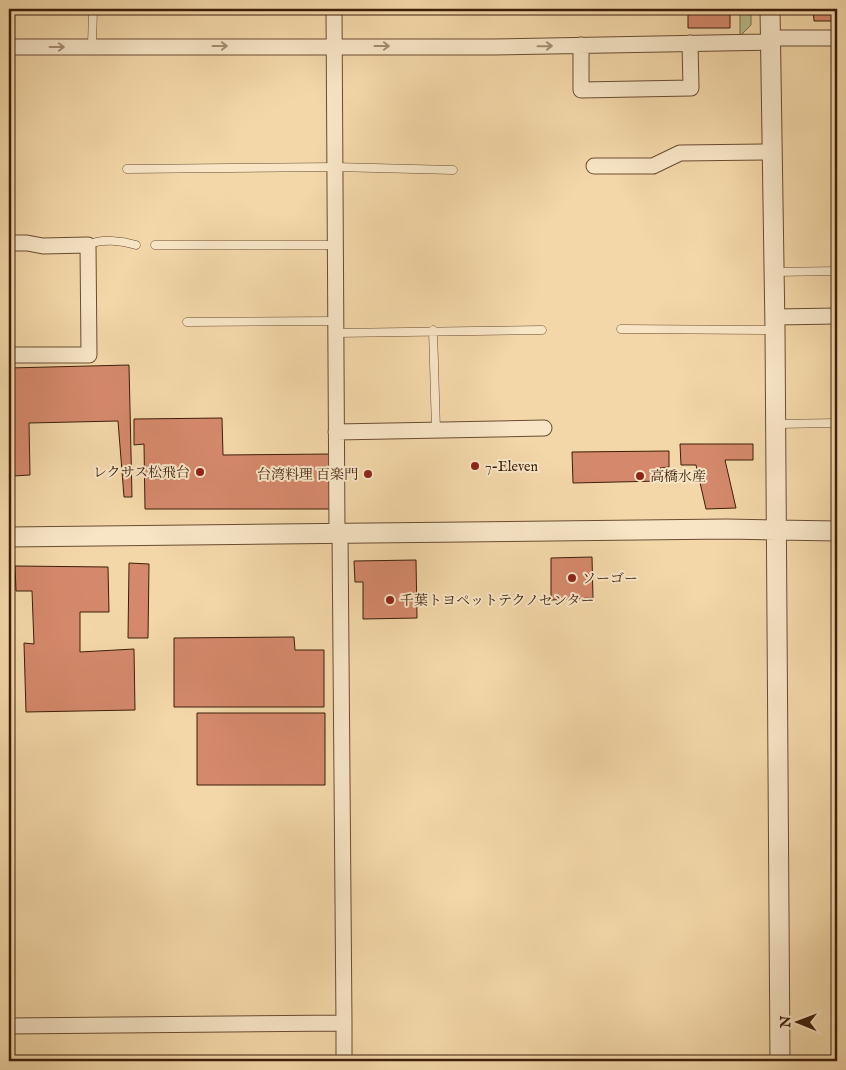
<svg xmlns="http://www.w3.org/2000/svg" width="846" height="1070" viewBox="0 0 846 1070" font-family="'IM FELL English','Noto Serif JP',serif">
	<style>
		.green { fill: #b7bf8a; stroke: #7a6e4a }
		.building { fill: #d5896c; stroke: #3d1e0a }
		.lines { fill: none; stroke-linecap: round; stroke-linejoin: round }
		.service-casing { stroke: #6a4c32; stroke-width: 9 }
		.minor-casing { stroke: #6a4c32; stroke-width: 17 }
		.tertiary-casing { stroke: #6a4c32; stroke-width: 21 }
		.service { stroke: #f7e5c6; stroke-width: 8 }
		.minor { stroke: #f7e5c6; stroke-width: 15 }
		.tertiary { stroke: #f7e5c6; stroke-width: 19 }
		.oneway { stroke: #a38b71 }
		.poi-dot { fill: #8f2418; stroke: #f7e5c6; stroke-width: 2 }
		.labels { text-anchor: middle; stroke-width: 4; stroke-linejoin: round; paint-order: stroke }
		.poi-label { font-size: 14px; fill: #3d1e0a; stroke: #f7e5c6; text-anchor: start }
	</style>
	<rect width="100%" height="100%" fill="#f3d7a8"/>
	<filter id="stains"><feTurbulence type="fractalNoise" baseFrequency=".004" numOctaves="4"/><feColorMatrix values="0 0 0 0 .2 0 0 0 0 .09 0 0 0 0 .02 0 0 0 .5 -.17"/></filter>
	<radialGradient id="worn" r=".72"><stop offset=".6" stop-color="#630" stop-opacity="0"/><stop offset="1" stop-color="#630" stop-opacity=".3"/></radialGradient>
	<!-- green -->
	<path class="green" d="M740 9H751V25L740 36Z"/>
	<!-- building -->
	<path class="building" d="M688 9H730V28H688Z
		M813 9H837V21H814Z
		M129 365 132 497H124L118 421 29 423 30 475 13 476 14 492H9V368Z
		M222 418 223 455 330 454 333 509H145L144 444 134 445V419Z
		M680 444H753V460H725L736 508 706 509 696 465H681Z
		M669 451V467L660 468V481L573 483 572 452Z
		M592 557 593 598 551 600V558Z
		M416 560 417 618 363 619V582H355L354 561Z
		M129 563 149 564 148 638H128Z
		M15 566 108 567 109 612H80V652L134 649 135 710 26 712 24 643 34 644 32 591H16Z
		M294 637 295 650H324V707H174V638Z
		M197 713H325V785H197Z"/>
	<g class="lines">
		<!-- service casing -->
		<g class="service-casing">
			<path id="service" d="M92 46 93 9
				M127 169 335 167 453 170
				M88 245C101 238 123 241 136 245
				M155 245H335
				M774 272 837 271
				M187 322 336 321
				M621 329 774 330
				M433 330 436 430
				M336 333 542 330
				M776 424 837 423"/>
		</g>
		<!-- minor casing -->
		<g class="minor-casing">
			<path id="minor" d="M334 9 337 533
				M771 38H837
				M581 45V90L691 88 690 43
				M9 47H492L771 42
				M594 166H653L680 153 772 152
				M9 243H27L43 246 88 245 89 355H9
				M775 317 837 316
				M336 432 544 428
				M344 1023V1061
				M9 1026 344 1023 340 532"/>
		</g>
		<!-- tertiary casing -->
		<g class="tertiary-casing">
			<path id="tertiary" d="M770 9 775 330 780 1061
				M9 537 727 529 837 531"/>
		</g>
		<!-- service -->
		<use href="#service" class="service"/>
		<!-- minor -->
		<use href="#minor" class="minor"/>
		<!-- tertiary -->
		<use href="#tertiary" class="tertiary"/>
	</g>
	<!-- one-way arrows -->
	<defs><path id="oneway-shaft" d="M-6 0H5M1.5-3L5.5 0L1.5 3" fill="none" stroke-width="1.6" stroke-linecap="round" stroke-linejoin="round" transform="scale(1.25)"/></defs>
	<g class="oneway">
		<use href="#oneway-shaft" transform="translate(220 46)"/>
		<use href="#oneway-shaft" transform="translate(382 46)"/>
		<use href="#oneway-shaft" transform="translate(545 46) rotate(-1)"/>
		<use href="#oneway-shaft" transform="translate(57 47)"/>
	</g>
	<!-- markers -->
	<g class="poi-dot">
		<circle cx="475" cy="466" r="5"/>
		<circle cx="200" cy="472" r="5"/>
		<circle cx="368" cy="474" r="5"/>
		<circle cx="640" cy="476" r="5"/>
		<circle cx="572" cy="578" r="5"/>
		<circle cx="390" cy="600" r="5"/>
	</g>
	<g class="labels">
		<!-- poi labels -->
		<g class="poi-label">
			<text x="485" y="471">7-Eleven</text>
			<text x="190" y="477" text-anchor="end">レクサス松飛台</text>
			<text x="358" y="479" text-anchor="end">台湾料理 百楽門</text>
			<text x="650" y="481">高橋水産</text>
			<text x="582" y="583">ソーゴー</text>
			<text x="400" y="605">千葉トヨペットテクノセンター</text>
		</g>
	</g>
	<!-- margin -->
	<rect width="846" height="1070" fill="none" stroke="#f3d7a8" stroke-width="30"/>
	<rect x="10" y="10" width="826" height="1050" fill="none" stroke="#3d1e0a" stroke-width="2.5"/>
	<rect x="15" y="15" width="816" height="1040" fill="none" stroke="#3d1e0a"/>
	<!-- north arrow -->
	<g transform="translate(798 1022) rotate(271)" stroke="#f7e5c6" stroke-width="4" paint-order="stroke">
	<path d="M0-4L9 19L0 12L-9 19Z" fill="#3d1e0a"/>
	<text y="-8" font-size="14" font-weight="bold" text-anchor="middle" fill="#3d1e0a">N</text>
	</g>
	<rect width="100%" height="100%" filter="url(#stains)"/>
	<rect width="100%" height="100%" fill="url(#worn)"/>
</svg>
